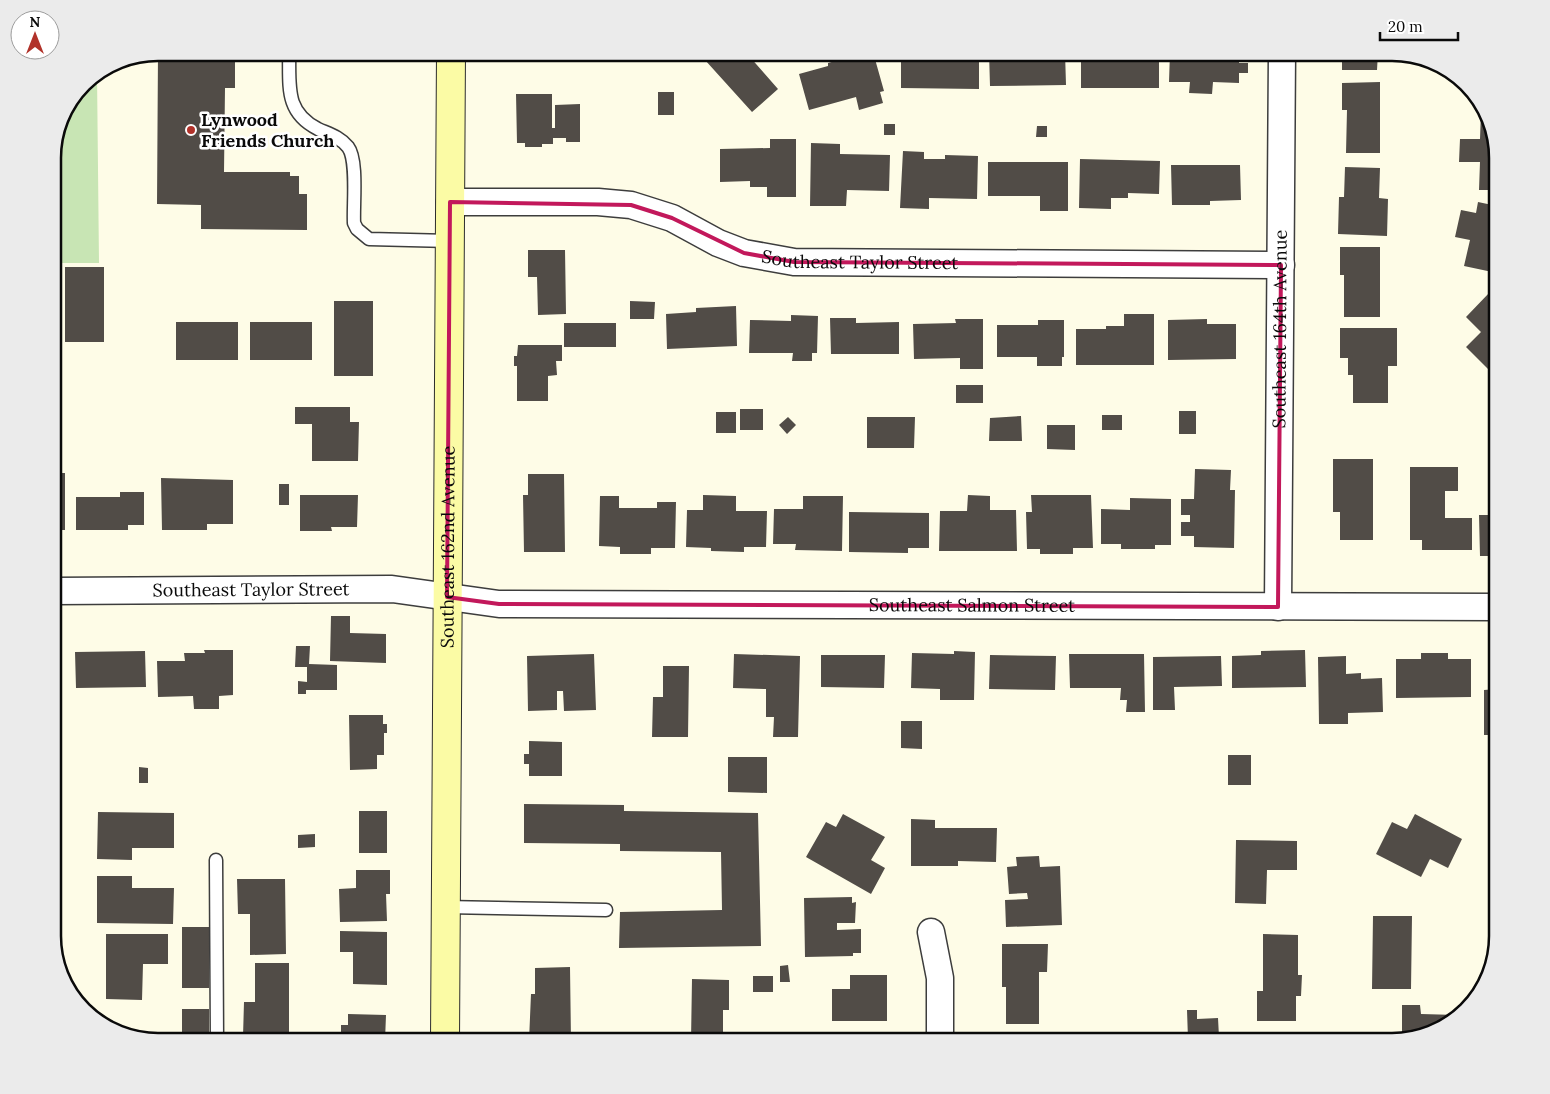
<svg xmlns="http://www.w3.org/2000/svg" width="1550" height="1094" viewBox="0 0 1550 1094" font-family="Lora,serif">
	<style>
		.green { fill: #c8e5b4 }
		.building { fill: #514c47 }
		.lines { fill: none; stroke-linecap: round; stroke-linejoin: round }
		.service-casing { stroke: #3d3d3d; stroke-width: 15 }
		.minor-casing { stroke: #3d3d3d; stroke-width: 29 }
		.secondary-casing { stroke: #2c2c2c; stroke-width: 30 }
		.service { stroke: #fff; stroke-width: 12 }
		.minor { stroke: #fff; stroke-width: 26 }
		.secondary { stroke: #fbfba5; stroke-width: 28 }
		.marked { fill: none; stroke: #c2185b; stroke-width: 4; stroke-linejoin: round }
		.poi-dot { fill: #b1322a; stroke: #fff; stroke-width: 2 }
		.labels { text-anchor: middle; stroke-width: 5; stroke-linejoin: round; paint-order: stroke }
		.poi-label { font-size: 18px; font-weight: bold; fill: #0a0a0a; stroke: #fff; text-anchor: start }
		.street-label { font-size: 18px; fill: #0a0a0a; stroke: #fff }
		.rim { fill: none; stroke: #0a0a0a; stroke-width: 2.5 }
	</style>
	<rect width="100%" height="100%" fill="#fefce7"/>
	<!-- green -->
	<path class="green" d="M97 74 99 263H53C53 201 38 114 97 74Z"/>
	<!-- building -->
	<path class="building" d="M158 52H235V88H225L224 172H290V176H299V194H307V230L201 229V205L157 204Z
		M524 52H558V56L525 57Z
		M713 52H754L749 56 778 89 752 112 705 60Z
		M844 52H873L884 91 880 92 883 103 859 110 856 97 809 110 799 74 828 66V63L846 58Z
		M979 52V89L901 88V54Z
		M989 52H1065L1066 85 990 86Z
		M1081 52H1159V88H1081Z
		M1170 52H1239V63H1248V73H1239V83L1213 82 1212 94 1189 93 1190 82H1169Z
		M1342 52H1378L1377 70H1342Z
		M1380 82V153H1346L1347 110H1342V83Z
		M658 92H674V115H658Z
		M516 94H552V128H555V105L580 104V142H566V138H553V144H542V147H525V143H517Z
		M1481 112H1487L1497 158V190H1479L1480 162H1459L1460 139H1480Z
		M884 124H895V135H884Z
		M1037 126H1047V137H1036Z
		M770 139H796V197H767V187H750V181L720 182V149L770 148Z
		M811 143 840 144V154L890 155 889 191 847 190 846 206H810Z
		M903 151 924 152V159H945V155L978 156 977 199 929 198V209L900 208Z
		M1080 159 1160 161 1159 194 1128 193V198H1111V209L1079 208Z
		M988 162H1068V211H1040V196H988Z
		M1171 165H1240L1241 200 1210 201V205H1172Z
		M1345 167 1380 168 1379 198 1388 199 1387 236 1338 234 1339 197H1344Z
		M1478 202 1497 206V273L1464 266 1470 240 1455 237 1461 210 1476 213Z
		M1340 247H1380V317H1344V275H1340Z
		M528 250H565L566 314 538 315 537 277H528Z
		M65 267H104V342H65Z
		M1490 292 1497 300V378L1466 347 1481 332 1466 317Z
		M334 301H373V376H334Z
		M630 301 655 302 654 319H630Z
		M736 306 737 346 667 349 666 314 696 312V308Z
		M1124 314H1154V365H1076V329H1106V326H1124Z
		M791 315 818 316 817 353H812V361H792L793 353H749L750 320 791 321Z
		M830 318H856V323L899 322V354H831Z
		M955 319H983V369H960V358L914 359 913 324 956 323Z
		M1207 319V324H1236V359L1168 360V320Z
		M1038 320H1064V357H1062V366H1037V357H997V325H1038Z
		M176 322H238V360H176Z
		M250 322H312V360H250Z
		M564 323H616V347H564Z
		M1340 328H1397V366H1388V403H1353V375H1348V358H1340Z
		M518 345H562V361H556L557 375 548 376V401H517V366H514V356H517Z
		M956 385H983V403H956Z
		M295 407H350V422H359L358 461H312V424H295Z
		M740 409H763V430H740Z
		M1179 411H1196V434H1179Z
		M716 412H736V433H716Z
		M1102 415H1122V430H1102Z
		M1021 416 1022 441H989L990 418Z
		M788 417 796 425 787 434 779 425Z
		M867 417H915L914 448H867Z
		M1047 425H1075V450L1047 449Z
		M1333 459H1373V540H1340V512H1333Z
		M1410 467H1458V491H1445V518H1472V550H1422V540H1410Z
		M1195 469 1231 470 1230 490H1235L1234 548 1194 547V536H1181V522H1190V515H1181V499H1194Z
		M53 473H65V530H53Z
		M528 474H564L565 552H524L523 495H528Z
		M161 478 233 480V524H207V530H162Z
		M279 484H289V505H279Z
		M120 492H144V525H128V530H76V497H120Z
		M300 495H358L357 527H331L332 531H300Z
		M703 495 736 496V511H767L766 547H744V552L711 551V548L686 547 687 510H703Z
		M968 495 990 496V510H1016L1017 551H939L940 511H967Z
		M1031 495H1091L1093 548H1073V554H1040V549H1027L1026 512H1032Z
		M600 496H619V508H657V502H676L675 548H651V554H620V547L599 546Z
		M803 496H843L842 551 795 550 796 544H773L774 509H803Z
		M1130 498 1171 499V545H1155V549H1121V544H1101V509L1130 510Z
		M849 512 929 513V548H908V553L849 552Z
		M1479 515H1497V556H1480Z
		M331 616H350V633L386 634V663L330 661Z
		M296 646H310L309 664 337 665V690H306V694H298V681L307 682V667H295Z
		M53 650H61L62 693H53Z
		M204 650H233V695L219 696V709H194L193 696 158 697 157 661H185L184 653H205Z
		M1305 650 1306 687 1232 688V656L1261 655V651Z
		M145 651 146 687 76 688 75 652Z
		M954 651 975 652 974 700H940V689L911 688 912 653 954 654Z
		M1421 653H1448V659H1471V697L1396 698V659H1421Z
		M594 654 596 710 564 711 563 691H557V710L528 711 527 656Z
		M734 654 800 656 798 737H773L774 717H766V689L733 688Z
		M1069 654H1144L1145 712H1126L1127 700H1120L1121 688H1070Z
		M821 655H885L884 688 821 687Z
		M990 655 1056 656 1055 690 989 689Z
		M1221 656 1222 686 1174 687 1175 710H1153V657Z
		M1346 656V674L1361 673V679L1382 678 1383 712 1348 713V724H1319L1318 657Z
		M663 666H689L688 737H652L653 697H663Z
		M1497 689V735H1484V690Z
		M349 715H383V724H387V733H384V755H377V769L350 770Z
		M901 721H922V749L901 748Z
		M529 741 562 742V776H529V764H524V754H529Z
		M1228 755H1251V785H1228Z
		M728 757H767V793L728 792Z
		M139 767 148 768V783H139Z
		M524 804 624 805V811L758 813 761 946 619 948 620 912 722 910 721 852 620 851V844L524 843Z
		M359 811H387V853H359Z
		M98 812 174 813V848H132V860L97 859Z
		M843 814 885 837 871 860 885 868 871 894 806 857 826 822 836 827Z
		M1415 814 1462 839 1448 868 1430 859 1421 877 1376 854 1392 822 1407 829Z
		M911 819 935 820V828H997L996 862 958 861V866H911Z
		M315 834V847L298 848V835Z
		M1236 840 1297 841V870H1267L1266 904 1235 903Z
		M1039 856 1040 867 1060 866 1062 925 1006 927 1005 900 1028 899 1027 893 1009 894 1007 867 1017 866 1016 857Z
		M356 870H390V894H386L387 921 340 922 339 889 356 888Z
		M97 876H132V888H174L173 924 97 923Z
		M237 879H285L286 954 250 955V914H238Z
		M852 897V903L856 902 855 923H837V930L861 929V953H853V956L805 957 804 898Z
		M1373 916H1412L1411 989H1372Z
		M182 927H209V988H182Z
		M340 931 387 932V985L353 984V952H340Z
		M106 934H168V964H143L142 1000 106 999Z
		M1263 934 1298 935V975H1302L1301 996H1296V1021H1257V991H1263Z
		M1002 944H1048L1047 972H1039V1024H1006V987H1002Z
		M255 963H289V1038L243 1037 244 1002H255Z
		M788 965 790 982H780V966Z
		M570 967 571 1041H529L531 994H535V968Z
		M850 975H887V1021H832V989H850Z
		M753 976H773V992H753Z
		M692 979 729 980V1010H723V1041H691Z
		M1402 1005H1420L1421 1014 1457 1015 1439 1030 1402 1039Z
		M182 1009H209V1041H182Z
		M1187 1010H1197V1019L1218 1018 1219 1037H1214V1041H1182V1039H1188Z
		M348 1014 386 1015 385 1041H348V1039H341V1025H348Z
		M816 1039H836V1041H816Z"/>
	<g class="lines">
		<!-- service casing -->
		<g class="service-casing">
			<path id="service" d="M289 52C290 85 284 112 318 129 329 134 340 137 348 147 358 160 353 205 354 223L357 229 369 239 450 241
				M216 860 217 1041
				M445 907 606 910"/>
		</g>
		<!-- minor casing -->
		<g class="minor-casing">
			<g id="minor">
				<path id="s1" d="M450 202H598L631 205 672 218 718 243 744 253 794 262 1281 265"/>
				<path id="s2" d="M53 591 392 589 499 604 1497 607"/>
				<path id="s3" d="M1278 607 1282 52"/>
				<path d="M931 932 940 978V1041"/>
			</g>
		</g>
		<!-- secondary casing -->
		<g class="secondary-casing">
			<g id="secondary">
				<path id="s4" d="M445 1041 451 52"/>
			</g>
		</g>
		<!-- service -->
		<use href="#service" class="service"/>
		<!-- minor -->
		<use href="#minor" class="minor"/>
		<!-- secondary -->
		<use href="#secondary" class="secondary"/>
	</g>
	<!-- marked area -->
	<path class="marked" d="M450 202 631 205 672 218 744 253 794 262 1281 265 1278 607 499 604 447 597Z"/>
	<!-- markers -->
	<circle class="poi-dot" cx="191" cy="130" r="5"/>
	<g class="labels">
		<!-- poi labels -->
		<g class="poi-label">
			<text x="201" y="126">Lynwood<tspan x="201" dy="21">Friends Church</tspan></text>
		</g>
		<!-- street labels -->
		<g class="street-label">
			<text dy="6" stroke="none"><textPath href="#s1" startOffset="421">Southeast Taylor Street</textPath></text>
			<text dy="6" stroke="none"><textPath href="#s3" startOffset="278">Southeast 164th Avenue</textPath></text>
			<text dy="6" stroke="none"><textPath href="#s4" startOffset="494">Southeast 162nd Avenue</textPath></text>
			<text dy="6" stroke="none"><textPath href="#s2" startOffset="198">Southeast Taylor Street</textPath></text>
			<text dy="6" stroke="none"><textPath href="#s2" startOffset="920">Southeast Salmon Street</textPath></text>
		</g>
	</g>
	<!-- crop -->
	<path d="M0 0H1550V1094H0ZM158 61H1392A97 97 0 0 1 1489 158V936A97 97 0 0 1 1392 1033H158A97 97 0 0 1 61 936V158A97 97 0 0 1 158 61Z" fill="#ebebeb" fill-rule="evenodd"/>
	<path class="rim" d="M158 61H1392A97 97 0 0 1 1489 158V936A97 97 0 0 1 1392 1033H158A97 97 0 0 1 61 936V158A97 97 0 0 1 158 61Z"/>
	<!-- north arrow -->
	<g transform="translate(35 35)"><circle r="24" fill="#ffffff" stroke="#9d9d9d"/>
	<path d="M0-4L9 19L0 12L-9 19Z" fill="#b1322a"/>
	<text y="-8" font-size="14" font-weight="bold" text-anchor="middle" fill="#0a0a0a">N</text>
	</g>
	<!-- scale -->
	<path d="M1380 32v8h78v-8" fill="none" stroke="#0a0a0a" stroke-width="2.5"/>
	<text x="1388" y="32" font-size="15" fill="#0a0a0a" stroke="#ffffff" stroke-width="4" paint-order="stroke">20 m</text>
</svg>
